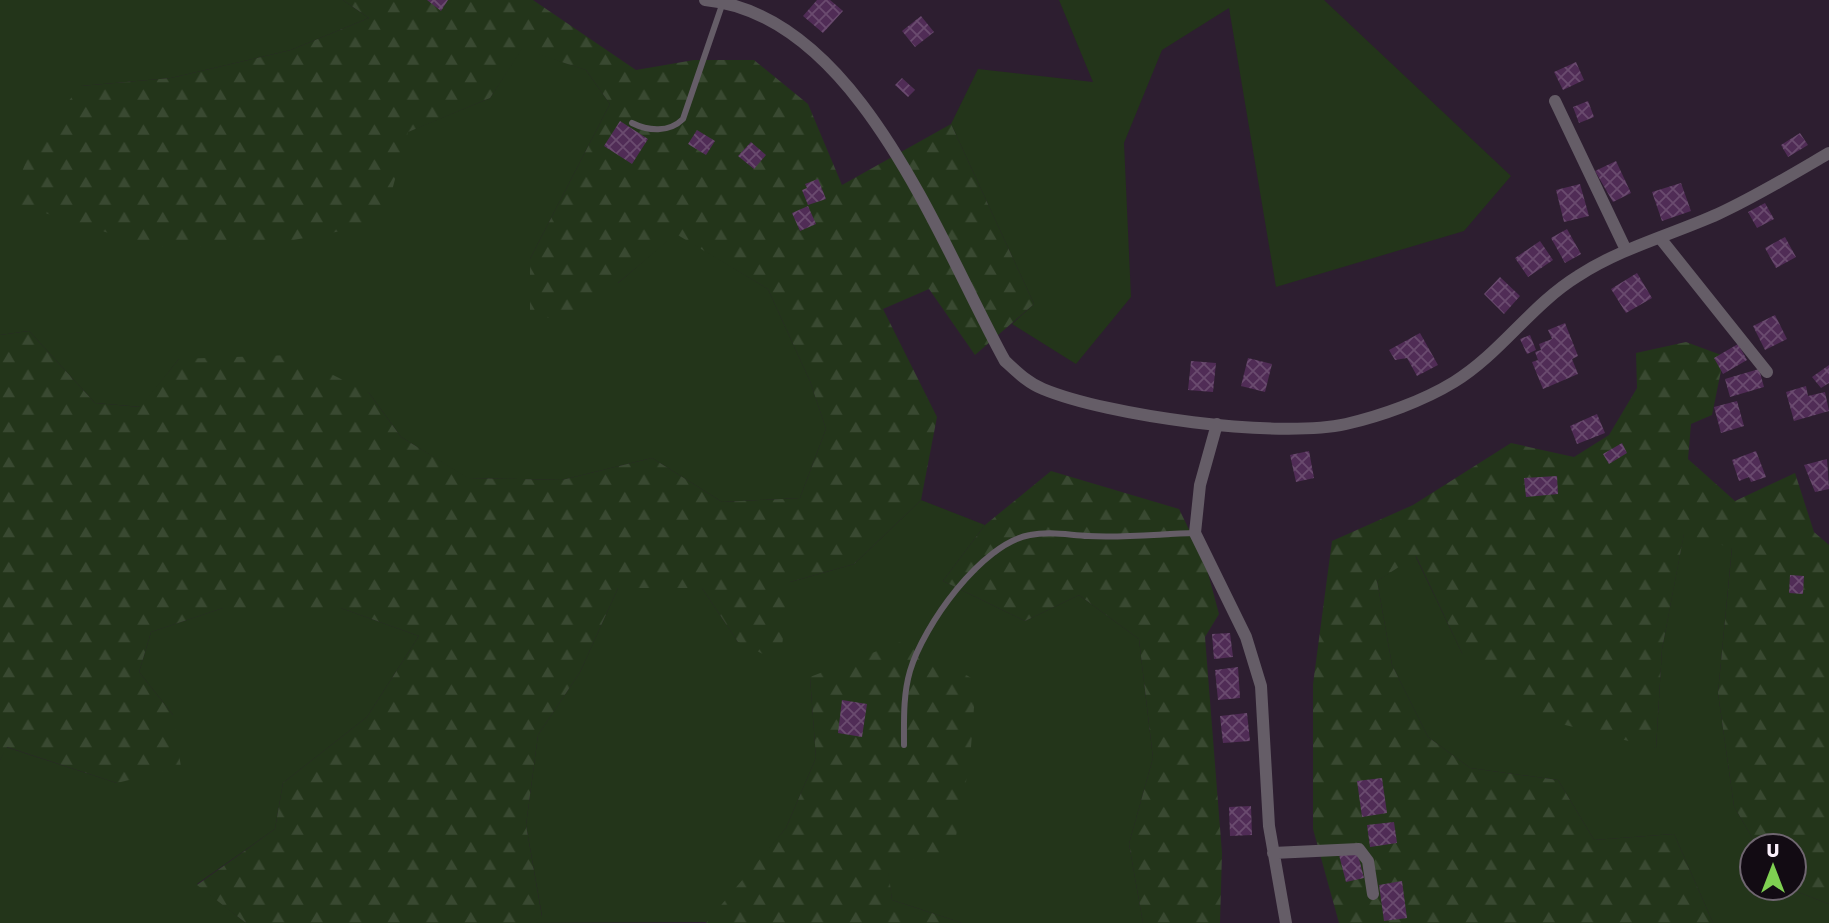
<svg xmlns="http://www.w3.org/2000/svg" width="1829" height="923" viewBox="0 0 1829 923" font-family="Jost,sans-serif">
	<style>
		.green { fill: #23351a }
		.forest { fill: url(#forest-firs) }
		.building { fill: url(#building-cross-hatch) }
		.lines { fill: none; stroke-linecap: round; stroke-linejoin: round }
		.lane { stroke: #655d67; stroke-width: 6 }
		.street { stroke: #655d67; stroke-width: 12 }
	</style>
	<defs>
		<pattern id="forest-firs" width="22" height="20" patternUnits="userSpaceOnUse" patternTransform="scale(1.75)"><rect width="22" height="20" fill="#23351a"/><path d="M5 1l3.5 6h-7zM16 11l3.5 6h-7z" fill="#394931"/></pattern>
		<pattern id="building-cross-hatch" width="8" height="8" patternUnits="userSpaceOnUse" patternTransform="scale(1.75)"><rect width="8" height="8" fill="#502c56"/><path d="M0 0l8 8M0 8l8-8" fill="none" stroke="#6a4b6f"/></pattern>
	</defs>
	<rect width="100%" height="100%" fill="#2d1e30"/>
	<!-- green -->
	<path class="green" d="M0 0H343L369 18 291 50 171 78 81 86 407 132 490 98 522 48 586 70 610 104 530 259 618 283 676 233 768 289 810 381 826 429 800 498 722 502 652 458 562 480 467 478 401 437 369 393 179 359 141 407 95 403 29 331 0 335Z
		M1059 0H1324L1511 176 1464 231 1276 287 1229 8 1162 50 1124 143 1131 297 1076 364 1012 324 1034 304 951 124 978 69 1093 82Z
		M921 500 985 525 943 581 1025 621 1079 595 1139 639 1153 758 1129 844 1143 923H962L892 900 886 860 810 677 816 758 786 828 710 922 529 923 542 916 526 825 538 735 580 672 618 588H702L738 642 790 582 854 564Z
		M1684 533 1732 547 1718 693 1734 806 1757 846H1752V888H1788L1829 904V923H1713L1674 834 1594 840 1558 780 1470 768 1428 737 1392 665 1377 581 1415 555 1462 653 1656 748 1662 649Z
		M223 608H341L419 636 367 717 283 783 275 829 197 884 246 923H0V760L6 747 117 783 173 715 139 672 151 632Z"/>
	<!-- forest -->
	<path class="forest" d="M343 0H533L636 70 694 60H754L808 104 842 185 951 124 1034 304 975 355 929 289 883 309 937 417 921 500 854 564 790 582 780 662 738 642 702 588H618L580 672 538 735 526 825 542 917 529 923H246L197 885 275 829 283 783 367 717 419 636 341 608H223L151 632 139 672 173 715 181 767 117 783 7 747 0 760V335L29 331 95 403 140 407 179 359 293 355 369 393 401 437 468 478 562 480 652 458 722 502 800 498 826 429 810 381 768 289 676 234 568 325 530 311V259L610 104 586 70 522 49 490 98 408 132 383 223 257 247H153L10 202 33 144 81 86 171 78 291 50 369 18Z
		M1686 342 1724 356 1712 415 1691 424 1688 459 1735 501 1795 473 1814 532 1829 545V904L1788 888H1794V846H1757L1734 806 1718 693 1732 548 1684 534 1662 649 1656 748 1526 715 1462 653 1416 556 1377 581 1392 665 1428 737 1470 768 1558 780 1594 840 1674 834 1713 923H1339L1313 829V684L1332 541 1413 505 1511 443 1574 457 1609 435 1637 388 1636 353Z
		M1051 471 1179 509 1205 562 1219 614 1205 637 1222 853 1220 923H1143L1129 844 1153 758 1139 639 1079 595 1025 621 943 581 985 525Z
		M908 639 976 681 970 760 952 858 887 860 892 900 962 923H706L786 828 816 758 810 677Z"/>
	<!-- building -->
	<path class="building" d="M427 0H448L441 11Z
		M817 0H830L843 11 823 33 803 16Z
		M921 16 934 32 915 47 902 31Z
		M1576 62 1584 80 1563 90 1554 72Z
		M902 78 915 90 908 97 895 85Z
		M1588 101 1594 117 1579 123 1573 107Z
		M620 121 648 139 632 164 604 146Z
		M697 130 715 141 706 155 688 144Z
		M1800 133 1808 145 1788 157 1781 145Z
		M751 142 766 155 754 169 738 156Z
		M1616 161 1631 193 1613 202 1595 171Z
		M818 179 826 199 808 205 802 190 807 188 805 184Z
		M1681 183 1691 211 1662 221 1652 192Z
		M1580 184 1589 216 1564 222 1556 190Z
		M1765 203 1774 219 1757 228 1748 212Z
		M808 206 816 224 800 231 792 213Z
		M1567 229 1581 254 1565 263 1551 238Z
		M1785 237 1796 257 1776 268 1765 248Z
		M1540 241 1553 260 1528 277 1515 258Z
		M1637 273 1652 298 1626 313 1611 289Z
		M1500 277 1520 296 1504 314 1484 294Z
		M1775 315 1787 339 1765 350 1753 326Z
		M1565 323 1578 356 1572 359 1578 374 1543 389 1532 362 1538 360 1535 352 1541 350 1539 344 1552 339 1548 330Z
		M1420 333 1438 365 1417 376 1407 358 1395 360 1389 350Z
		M1530 335 1536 350 1527 354 1520 339Z
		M1738 344 1747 360 1723 374 1714 358Z
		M1248 358 1272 364 1265 392 1241 386Z
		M1191 361 1216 363 1213 392 1188 390Z
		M1829 365V383L1821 388 1812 377Z
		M1759 369 1764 387 1730 397 1725 379Z
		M1806 386 1808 396 1825 392 1829 411 1794 421 1786 392Z
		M1737 401 1744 426 1721 433 1714 407Z
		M1597 414 1605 433 1577 444 1570 426Z
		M1622 443 1627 453 1609 464 1603 454Z
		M1309 451 1314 478 1296 482 1290 455Z
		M1756 451 1766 477 1751 482 1749 477 1739 481 1732 460Z
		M1827 459 1829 489 1815 492 1804 465Z
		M1557 476 1558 494 1526 497 1524 478Z
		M1790 575 1804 576 1803 594 1789 593Z
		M1230 633 1233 657 1214 659 1212 634Z
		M1238 667 1240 698 1218 700 1215 670Z
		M842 700 867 704 862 737 838 733Z
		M1247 713 1250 741 1223 743 1220 716Z
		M1382 778 1387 813 1362 817 1357 781Z
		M1251 806 1252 835 1230 836 1229 807Z
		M1394 822 1397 843 1370 847 1367 825Z
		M1357 851 1364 878 1346 882 1339 855Z
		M1402 881 1407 918 1384 921 1379 885Z"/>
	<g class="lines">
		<!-- lane -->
		<path class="lane" d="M632 123C648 131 669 133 683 119L722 5
			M904 745C904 720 903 695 910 671 923 626 982 543 1030 535 1050 531 1068 535 1088 536 1123 538 1159 534 1195 533"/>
		<!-- street -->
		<path class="street" d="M705 0C859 15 940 244 1005 361 1017 372 1028 383 1043 389 1108 416 1277 439 1346 424 1381 416 1423 401 1454 382 1501 353 1531 305 1578 276 1621 248 1671 235 1718 214 1757 196 1793 174 1829 153
			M1555 101 1626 250
			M1660 238 1767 372
			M1217 424 1200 485 1195 533 1246 637 1261 686 1269 826 1286 923
			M1273 853 1359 849 1368 861 1373 894"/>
	</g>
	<!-- north arrow -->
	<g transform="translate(1773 867)"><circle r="33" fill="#120b13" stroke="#6f6670" stroke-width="2"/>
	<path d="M0-5L12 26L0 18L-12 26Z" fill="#7fd052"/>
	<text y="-10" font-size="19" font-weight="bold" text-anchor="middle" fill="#faeffb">U</text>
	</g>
</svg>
